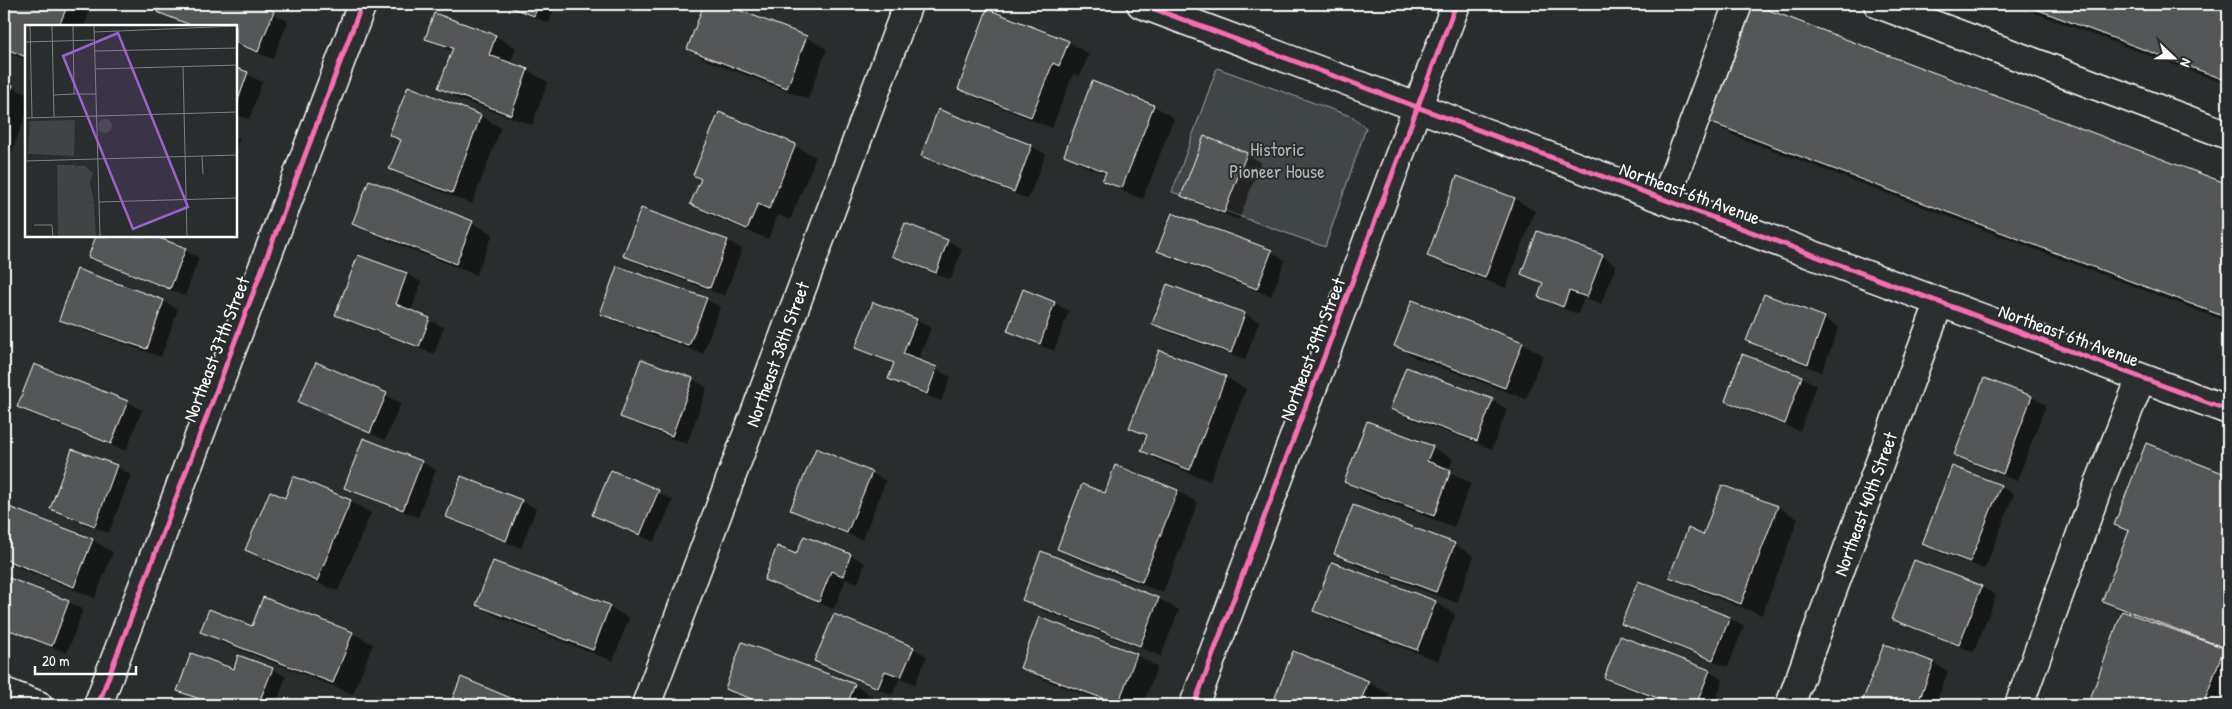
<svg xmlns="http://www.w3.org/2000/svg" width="2232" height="709" viewBox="0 0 2232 709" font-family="'Patrick Hand',sans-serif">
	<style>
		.green { fill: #414445; stroke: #a0a2a2 }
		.shadow { fill: #0007 }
		.building { fill: #555758; stroke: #fff }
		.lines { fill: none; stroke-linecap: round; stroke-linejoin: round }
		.minor-casing { stroke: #fff; stroke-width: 31 }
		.minor { stroke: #2a2d2e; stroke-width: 28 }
		.cycleway-casing { stroke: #2a2d2e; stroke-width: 8 }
		.cycleway { stroke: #f96db3; stroke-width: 5 }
		.labels { text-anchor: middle; stroke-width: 4; stroke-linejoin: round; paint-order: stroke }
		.park-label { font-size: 19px; fill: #b3b4b5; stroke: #2a2d2e }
		.street-label { font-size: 19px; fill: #fff; stroke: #2a2d2e }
		.inset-road { fill: none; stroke: #7f8182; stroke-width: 1 }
		.view { fill: #9c61cf; fill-opacity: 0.15; stroke: #9c61cf; stroke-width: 2.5 }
		.inset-edge { fill: none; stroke: #fff; stroke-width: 2.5 }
	</style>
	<rect width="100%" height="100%" fill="#2a2d2e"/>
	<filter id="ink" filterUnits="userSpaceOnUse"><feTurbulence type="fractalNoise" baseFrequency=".02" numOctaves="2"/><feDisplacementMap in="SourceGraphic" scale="10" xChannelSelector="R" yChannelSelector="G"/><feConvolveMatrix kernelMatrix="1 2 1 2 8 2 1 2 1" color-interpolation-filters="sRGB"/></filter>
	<g filter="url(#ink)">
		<!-- green -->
		<path class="green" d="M1217 68 1353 117 1366 128 1325 247 1172 192Z"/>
		<!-- shadow -->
		<path class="shadow" d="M4 4H72L89 13 84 26H26V60L4 51Z
			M162 4H252L288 21 273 59 236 45V26H190L159 11Z
			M496 4H556L549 23Z
			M705 4H719L806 37 827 49 808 99 708 61 688 49Z
			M2011 4H2228V85Z
			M1754 6 2228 185V322L1735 136 1710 122Z
			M988 10 1069 42 1089 54 1080 76 1073 74 1052 128 980 100 959 88Z
			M495 36 516 48 510 64 527 70 548 82 532 125 460 100 440 88 453 52 427 38Z
			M236 69 262 82 249 119 236 115Z
			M4 83 26 94V114L9 160 4 158Z
			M1093 83 1154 106 1174 118 1143 199 1124 192 1104 180 1106 174 1086 167 1065 155Z
			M408 88 481 116 501 128 472 204 411 180 391 169 402 141Z
			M236 136 240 138 236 148Z
			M795 146 816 157 790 220 778 215 768 239 712 216 692 204 702 179Z
			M1031 146 1046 154 1028 199 937 164 922 156Z
			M1246 154 1261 162 1239 220 1197 204 1183 195Z
			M1458 178 1515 199 1535 211 1506 288 1449 267 1428 255Z
			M370 182 472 223 493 234 476 275 374 235 354 223Z
			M641 209 728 241 742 249 725 296 639 264 625 255Z
			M906 225 948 241 962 249 951 280 908 264 894 256Z
			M185 250 199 258 185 296 104 264 90 256Z
			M1159 250 1271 252 1285 260 1271 296 1173 259Z
			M1602 256 1616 265 1601 305 1584 298 1578 314 1554 305 1539 297 1544 284 1522 273Z
			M359 257 407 274 421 282 411 312 444 327 434 354 351 323 337 315Z
			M1024 291 1055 303 1069 311 1054 351 1023 339 1008 331Z
			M1764 296 1825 319 1839 327 1822 372 1762 349 1747 340Z
			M706 299 720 307 703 354 616 322 602 314Z
			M163 301 178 309 161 357 75 327 61 319Z
			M874 303 917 320 931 328 918 361 951 377 941 401 904 387 890 378 895 365 857 347Z
			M1245 314 1259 322 1245 360 1168 332 1154 324Z
			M1522 343 1543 355 1526 399 1416 358 1396 346Z
			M1743 355 1802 377 1816 385 1800 431 1741 409 1727 401Z
			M642 361 693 379 707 388 687 444 636 425 622 417Z
			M317 364 401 403 385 440 300 402Z
			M35 366 128 402 142 410 126 451 33 415 19 407Z
			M1225 377 1246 389 1210 481 1163 463 1142 451 1147 437 1131 428Z
			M1985 379 2032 397 2046 405 2017 481 1970 463 1956 455Z
			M1492 400 1507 409 1492 449 1406 417 1391 408Z
			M2146 445 2228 476V705H2089L2123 612 2103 601 2130 533 2115 525Z
			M1432 447 1453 459 1448 471 1471 483 1454 527 1366 494 1346 482Z
			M816 450 872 473 886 481 862 540 806 517 792 509Z
			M73 451 117 467 131 475 109 533 66 517 52 509Z
			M421 462 436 470 418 517 360 495 345 487Z
			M1116 467 1178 491 1198 503 1163 593 1078 560 1058 548 1105 495Z
			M612 471 673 500 654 542 593 514Z
			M1723 486 1778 507 1798 519 1762 615 1691 588 1671 576 1704 536Z
			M2000 486 2014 494 1985 569 1938 552 1924 543Z
			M285 499 350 501 371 513 338 591 267 562 247 550Z
			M522 501 536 509 521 548 462 525 448 517Z
			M4 506 92 540 113 552 95 598 4 562Z
			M804 537 851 555 865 563 858 583 846 579 834 609 780 588 765 580 797 556Z
			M1454 544 1474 556 1457 603 1356 565 1336 553Z
			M5 578 69 602 83 610 67 653 4 629Z
			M1982 587 1996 595 1974 652 1907 626 1893 618Z
			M1024 599H1159L1179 610 1161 656 1044 611Z
			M1435 602 1455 614 1438 661 1335 622 1315 611Z
			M477 605 609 607 629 618 613 661 498 617Z
			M1729 618 1744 626 1728 667 1637 632 1623 624Z
			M252 627 352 633 373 644 353 694 222 643 202 631Z
			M1885 645 1933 663 1948 671 1935 705H1862Z
			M913 648 927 656 915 684 900 678 892 695 830 669 816 661Z
			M1294 653 1368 682 1389 694 1384 705H1273Z
			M1137 655 1157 667 1143 705H1112L1042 679 1022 667Z
			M272 669 286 677 276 705H212L179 690 234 670Z
			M1709 671 1723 680 1714 705H1671L1620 686 1606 678Z
			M462 679 524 705H451Z
			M854 685 874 697 871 705H760L726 688Z"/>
		<!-- building -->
		<path class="building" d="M4 4H68L59 26H26V57L4 48Z
			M160 4H255L274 11 258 52 236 43V26H193L157 12Z
			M501 4H539L534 16Z
			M704 4H723L807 36 787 88 687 49Z
			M1753 4 2228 184V318L1709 122Z
			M2022 4H2228V81Z
			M987 9 1069 41 1059 66 1053 63 1031 117 958 89Z
			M434 13 496 35 489 55 528 69 511 115 438 88 453 48 425 39Z
			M236 68 248 72 236 106Z
			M1092 81 1154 105 1122 188 1102 181 1106 172 1064 155Z
			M4 82 13 85 4 108Z
			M408 86 481 115 452 193 389 169 401 140 389 135Z
			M938 109 1032 145 1014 192 921 156Z
			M719 112 796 144 769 209 758 204 747 229 690 204 701 179 693 175Z
			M1204 136 1247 153 1224 213 1181 196Z
			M1457 176 1515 198 1485 278 1427 256Z
			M369 180 473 221 456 264 352 224Z
			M641 208 728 240 710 288 623 256Z
			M1172 213 1272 250 1257 289 1157 251Z
			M905 223 948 240 936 273 892 256Z
			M1537 231 1603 255 1587 297 1569 291 1563 307 1538 297 1543 283 1521 274Z
			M96 236H154L186 248 170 289 88 257Z
			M358 255 407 273 396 304 430 318 419 347 335 315Z
			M617 266 707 298 689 346 600 314Z
			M77 269 164 300 147 349 59 320Z
			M1167 284 1245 313 1231 353 1152 324Z
			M1023 289 1055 302 1040 344 1007 331Z
			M1764 294 1825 317 1808 364 1746 341Z
			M1412 300 1523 342 1505 388 1394 346Z
			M873 302 917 319 903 354 937 367 927 394 888 379 894 363 855 348Z
			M1159 350 1226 376 1190 470 1141 451 1147 435 1129 428Z
			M1742 354 1802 376 1785 424 1725 401Z
			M641 359 693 378 672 436 620 417Z
			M316 362 387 393 370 433 298 402Z
			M34 364 128 401 111 444 17 407Z
			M1406 367 1493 399 1477 441 1390 409Z
			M1984 378 2032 396 2003 474 1954 455Z
			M1367 421 1433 446 1427 461 1451 470 1434 516 1344 482Z
			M363 438 422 461 403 510 344 488Z
			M2146 443 2228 475V649L2102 601 2129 531 2114 525Z
			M816 448 872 472 847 533 790 510Z
			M72 449 117 465 95 526 50 509Z
			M1115 465 1178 490 1142 582 1057 549 1082 484 1105 493Z
			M1952 466 2001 485 1970 562 1922 544Z
			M611 470 659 490 640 535 592 515Z
			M293 476 351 500 317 581 245 550 270 491 285 498Z
			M461 476 522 500 506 541 446 517Z
			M1722 485 1778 506 1741 604 1669 577 1688 528 1703 535Z
			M4 505 93 539 74 587 4 559Z
			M1353 505 1455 543 1436 592 1334 554Z
			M804 536 851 554 843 576 831 571 819 602 764 580 777 546 796 554Z
			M1041 551 1159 598 1140 646 1022 600Z
			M1914 560 1982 586 1959 645 1891 619Z
			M493 561 610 605 593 650 476 605Z
			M1332 562 1436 601 1417 650 1313 611Z
			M4 576 69 601 52 646 4 628Z
			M1638 581 1730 617 1713 660 1621 624Z
			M263 597 353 632 333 683 200 632 209 609 252 626Z
			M2122 611 2224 648 2203 705H2088Z
			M834 614 914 647 901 677 885 671 878 688 814 661Z
			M1039 617 1137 654 1118 704 1020 668Z
			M1620 636 1710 670 1696 705H1676L1604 678Z
			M742 642 855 684 847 705H768L725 689Z
			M1884 644 1934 662 1917 705H1861Z
			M1293 651 1369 681 1359 705H1272Z
			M191 653 234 669 238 655 273 668 258 705H217L177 691Z
			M461 677 527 705H450Z"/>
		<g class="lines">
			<!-- minor casing -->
			<g class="minor-casing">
				<path id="minor" d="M1141 4 2228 410
					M1878 4 2228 135
					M1665 200 1738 4
					M4 692 38 705
					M98 705 362 4
					M646 705 908 4
					M1194 705 1456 4
					M1790 705 1939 303
					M2019 705 2099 484 2141 378"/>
			</g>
			<!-- minor -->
			<use href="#minor" class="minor"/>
			<!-- cycleway casing -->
			<g class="cycleway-casing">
				<path id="cycleway" d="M1141 4 2228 410
					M98 705 362 4
					M1194 705 1456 4"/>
			</g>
			<!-- cycleway -->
			<use href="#cycleway" class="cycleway"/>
		</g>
	</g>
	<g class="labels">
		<!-- park labels -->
		<g class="park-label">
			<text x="1277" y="156">Historic<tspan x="1277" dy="22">Pioneer House</tspan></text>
		</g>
		<!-- street labels -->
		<g class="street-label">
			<text transform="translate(1690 193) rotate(20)" y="7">Northeast 6th Avenue</text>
			<text transform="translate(2069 335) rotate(20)" y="7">Northeast 6th Avenue</text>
			<text transform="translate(216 349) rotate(-69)" y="7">Northeast 37th Street</text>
			<text transform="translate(1312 349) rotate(-69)" y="7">Northeast 39th Street</text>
			<text transform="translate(777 354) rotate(-70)" y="7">Northeast 38th Street</text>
			<text transform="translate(1865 504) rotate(-70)" y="7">Northeast 40th Street</text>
		</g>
	</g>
	<!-- overview -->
	<g transform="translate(25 25)">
		<rect width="212" height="212" fill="#2a2d2e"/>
		<path d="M73 101a7 7 0 1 1 14 0a7 7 0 1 1-14 0ZM50 95 49 131 3 129 5 96ZM32 140H51L50 146 52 141H60L68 148 65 158 69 177H65L69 178 71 212H33Z" fill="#414445"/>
		<path class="inset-road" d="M5 1 7 93M27 1 29 92M48 1 49 69H71M69 1 75 212M69 7 213 1M0 17 70 15M70 26 213 23M158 42 162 212M70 44 213 40M29 70 49 69M0 93 213 87M177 131 178 149M0 136 213 130M74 177 213 173M9 200H27L28 212"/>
		<path class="view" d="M93 8 163 182 108 204 38 31Z"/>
		<rect width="212" height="212" class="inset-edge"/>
	</g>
	<!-- margin -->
	<rect width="2232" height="709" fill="none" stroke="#2a2d2e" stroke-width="20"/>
	<rect x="10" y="10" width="2212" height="689" fill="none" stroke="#fff" stroke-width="2" filter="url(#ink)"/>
	<!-- north arrow -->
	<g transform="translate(2174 58) rotate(112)" stroke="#2a2d2e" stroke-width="4" paint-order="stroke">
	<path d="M0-4L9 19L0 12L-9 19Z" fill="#ffffff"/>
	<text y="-8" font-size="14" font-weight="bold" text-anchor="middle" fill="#ffffff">N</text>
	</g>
	<!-- scale -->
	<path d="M35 666v8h101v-8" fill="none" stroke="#ffffff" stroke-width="2.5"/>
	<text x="42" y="666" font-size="15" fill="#ffffff" stroke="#2a2d2e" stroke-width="4" paint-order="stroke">20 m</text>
</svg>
